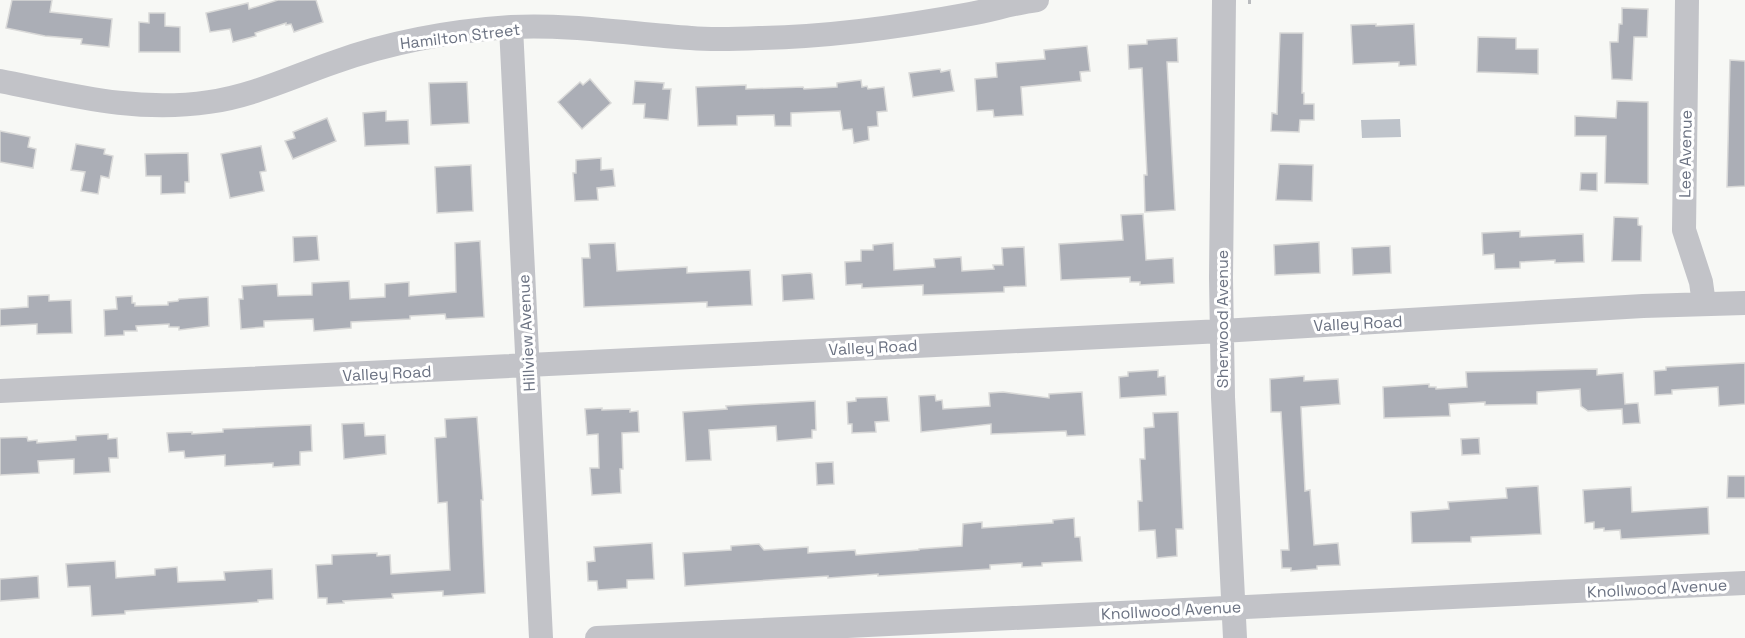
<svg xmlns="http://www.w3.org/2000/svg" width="1745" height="638" viewBox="0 0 1745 638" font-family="'Space Grotesk',sans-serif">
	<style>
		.water { fill: #bec3ca }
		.building { fill: #abaeb6; stroke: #d9d9d8; stroke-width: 1.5 }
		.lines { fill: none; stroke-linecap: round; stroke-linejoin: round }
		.path { stroke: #b9bbbe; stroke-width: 4; stroke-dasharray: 3 3; stroke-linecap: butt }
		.minor { stroke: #c2c3c8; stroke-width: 24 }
		.labels { text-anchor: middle; stroke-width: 6; stroke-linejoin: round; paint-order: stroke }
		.street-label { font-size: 16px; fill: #6b7282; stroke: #fff }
	</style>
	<rect width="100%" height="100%" fill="#f7f8f5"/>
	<!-- water -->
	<path class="water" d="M1400 119 1401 137 1362 138 1361 120Z"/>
	<!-- building -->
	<path class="building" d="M12 0H52L50 12 112 19 109 47 81 44 82 39 45 36 6 28Z
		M278 0H316L323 22 294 32 291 24 286 25V23L255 33 256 36 233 42 230 29 210 32 206 13 248 3 249 9Z
		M1622 8 1648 9 1647 37H1634L1632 80 1612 79 1610 42H1618L1619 24H1622Z
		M149 13H165V26L180 27V52H139V22L149 23Z
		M1376 24V26L1414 24 1416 65 1399 66V62L1353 64 1351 25Z
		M1280 33H1303L1302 93H1304V104H1314V120H1300L1299 132 1271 131 1272 113 1277 114Z
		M1478 37 1516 38V49H1538V74L1477 72Z
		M1177 38 1178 62H1167L1175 210 1145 212 1144 175H1147L1142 68 1129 69 1128 45 1147 44V40Z
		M1087 46 1090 71 1080 72 1081 81 1021 87 1023 115 994 117 993 110 977 111 975 79 997 77 996 63 1045 59 1044 50Z
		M1730 60 1745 61V186L1727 187Z
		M940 69 941 72 950 70 954 91 913 97 909 73Z
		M590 79 611 103 582 129 558 102 580 82 583 85Z
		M861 80 862 87 867 86 868 89 884 87 887 111 877 112 878 126 868 127 869 140 854 143 852 129 843 130 840 111 791 113V126H775L774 115 737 116V125L698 126 696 87 746 85V89L803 87 804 89 837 87V83Z
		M635 81 664 83 663 89H671L668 120 644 118 645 104H633Z
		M467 82 469 123 431 125 429 83Z
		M1617 101 1648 102V184L1605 183 1606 136H1575V116L1616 118Z
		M386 111V121L408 120 409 144 365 146 363 113Z
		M327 118 336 141 293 159 285 141 295 138 293 132Z
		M0 131 30 137 28 147 36 149 33 168 0 162Z
		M76 144 105 149 104 154 113 156 109 178 101 176 98 194 81 191 85 172 71 170Z
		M261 146 266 171 260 172 264 191 230 198 221 154Z
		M188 153 189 182H185V193L161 194V176H146L145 154Z
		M601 158V170L613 169 615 186 597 188 598 200 575 201 573 173H576V160Z
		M1279 164 1313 165 1312 201 1276 200Z
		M471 165 473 211 437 213 435 167Z
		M1581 173H1597V191L1580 190Z
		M1143 214 1146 260 1173 258 1174 283 1140 285V282H1130V277L1061 280 1059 244 1123 240 1121 215Z
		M1614 217 1638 218V225L1642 226 1641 261H1612Z
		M1520 231V237L1583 234 1584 262 1555 263V260L1520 262V268L1495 269 1494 254 1483 255 1482 233Z
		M317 236 319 260 294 262 293 237Z
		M480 241 484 317 446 319 445 314 410 316V319L351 322V328L314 331 313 319 264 321V327L241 329 239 299H243L242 286 277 284 278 296 312 295V283L349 281 350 299 385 297V284L409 282V296L456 292 455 243Z
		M1319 242 1320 273 1275 275 1274 245Z
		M615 243 617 271 687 267V273L750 270 752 305 707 307V302L584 307 582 258H590L589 244Z
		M893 243 894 270 935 267 934 259 961 257 962 271 994 269 993 265H1003L1002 248 1024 247 1026 286 1004 287V292L923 295V285L862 288V284L846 285 845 262 861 261V250H873V245Z
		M1390 246 1391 273 1353 275 1352 248Z
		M810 273 812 274 814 299 783 301 782 275Z
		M49 295V301L71 300 72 333 37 334V324L0 326V309L28 307V296Z
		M132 296V303H135V306L168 305V302L178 301 179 299 208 297 209 326 179 330V327H169V324L136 326 137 331H124V335L105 336 104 310 117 309 116 297Z
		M1745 363V404L1719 406 1718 387 1672 390V394L1655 395 1654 371 1666 370V367Z
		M1597 369V375L1623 373 1625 404 1638 403 1640 423 1623 424 1622 409 1588 411 1581 406 1580 389 1537 392V404L1485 405V402L1449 404 1450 416 1384 418 1383 387 1429 384V387H1436V389L1467 387 1466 372Z
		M1158 370V377L1165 376 1166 395 1120 398 1119 377 1128 376V372Z
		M1304 376V381L1338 379 1340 404 1301 407 1305 491 1310 490 1314 545 1338 543 1340 565 1317 566V569L1291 571V568H1282L1281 550H1289L1281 412H1271L1270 379Z
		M1003 392 1049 398V394L1082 392 1085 435 1067 436 1066 431 991 434V424L921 432 919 396 935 395 936 401 942 400 943 409 990 406 989 393Z
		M887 397 889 421 875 422 876 432 852 433V424H848L847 402 856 401V398Z
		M815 401 816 430H812V438L777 441 776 426 709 430 711 460 686 461 683 412 727 409 726 406Z
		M602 408V410L630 409V412L638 411 639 432 622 433 623 469H620L621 493 592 495 590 468H599L598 434 587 435 585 409Z
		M1178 412 1183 529H1176L1177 556 1157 558 1155 530 1139 531 1138 501H1142L1140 459H1145L1144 428 1154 427 1153 413Z
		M477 417 483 500H481L485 593 443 596V591L392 594 393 598 343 601 344 603 327 604V598H318L316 565 332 564V555L377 553V556L390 555 391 574 450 570 447 502 438 503 435 438 446 437 445 419Z
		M364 423 365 436 385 435 386 454 344 459 342 424Z
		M311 425 312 451 300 452V465L273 467V463L225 466V455L185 458 184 451 169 452 167 433 192 432V434L223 432V429Z
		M108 434V439L117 438 118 458H109L110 472 74 474V459L38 461 39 473 0 475V438L27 437 28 441 37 440V443L76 440V436Z
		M1479 438 1480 454 1462 455 1461 439Z
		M833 462 834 484 817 485 816 463Z
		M1728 476H1745V498H1727Z
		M1538 486 1541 534 1471 537V542L1412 543 1411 512 1449 509 1448 502 1507 498 1506 488Z
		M1631 487 1632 512 1708 507 1709 534 1621 539 1620 530 1604 531V528L1594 529V522L1585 523 1583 490Z
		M1074 518 1075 537H1080L1082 561 1042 563V566L1022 567V563L990 565V569L878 576V574L828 578V576L685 586 683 553 731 550V546L759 544 764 550 808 547V553L855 550 856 555 919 550V549L962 546 963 524 982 522V528L1053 523V520Z
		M652 543 654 579 627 580V588L598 590 597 581H588L587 562 595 561 594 547Z
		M115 561 116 578 155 575V569L177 567 178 582 225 580 224 572 272 569 273 599 258 600V602L125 611V614L92 616 90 586 68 587 66 564Z
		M38 576 39 598 0 601V579Z"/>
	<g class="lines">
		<!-- path -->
		<path class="path" d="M1248 2H1251"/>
		<!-- minor -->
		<path class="minor" d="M1224 0 1221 278 1223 397 1235 638
			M1687 0 1684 230 1701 282 1704 304
			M511 27 541 638
			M0 81C71 95 136 113 209 102 253 96 294 76 335 62 391 42 452 31 511 27 571 24 631 34 691 38 713 40 737 39 759 38 830 37 900 27 970 14 992 10 1014 3 1037 0
			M0 391 1222 331 1643 306 1745 303
			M597 638 1745 583"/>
	</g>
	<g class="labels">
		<!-- street labels -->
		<g class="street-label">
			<text transform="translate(460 36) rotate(-7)" y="6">Hamilton Street</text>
			<text transform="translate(1685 154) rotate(-89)" y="6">Lee Avenue</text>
			<text transform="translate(1222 319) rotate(-90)" y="6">Sherwood Avenue</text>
			<text transform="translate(1358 323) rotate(-3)" y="6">Valley Road</text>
			<text transform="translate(526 333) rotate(-93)" y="6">Hillview Avenue</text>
			<text transform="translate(873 347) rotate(-3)" y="6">Valley Road</text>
			<text transform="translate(387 373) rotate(-3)" y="6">Valley Road</text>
			<text transform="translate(1657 588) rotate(-3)" y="6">Knollwood Avenue</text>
			<text transform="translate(1171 610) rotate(-3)" y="6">Knollwood Avenue</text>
		</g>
	</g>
</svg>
